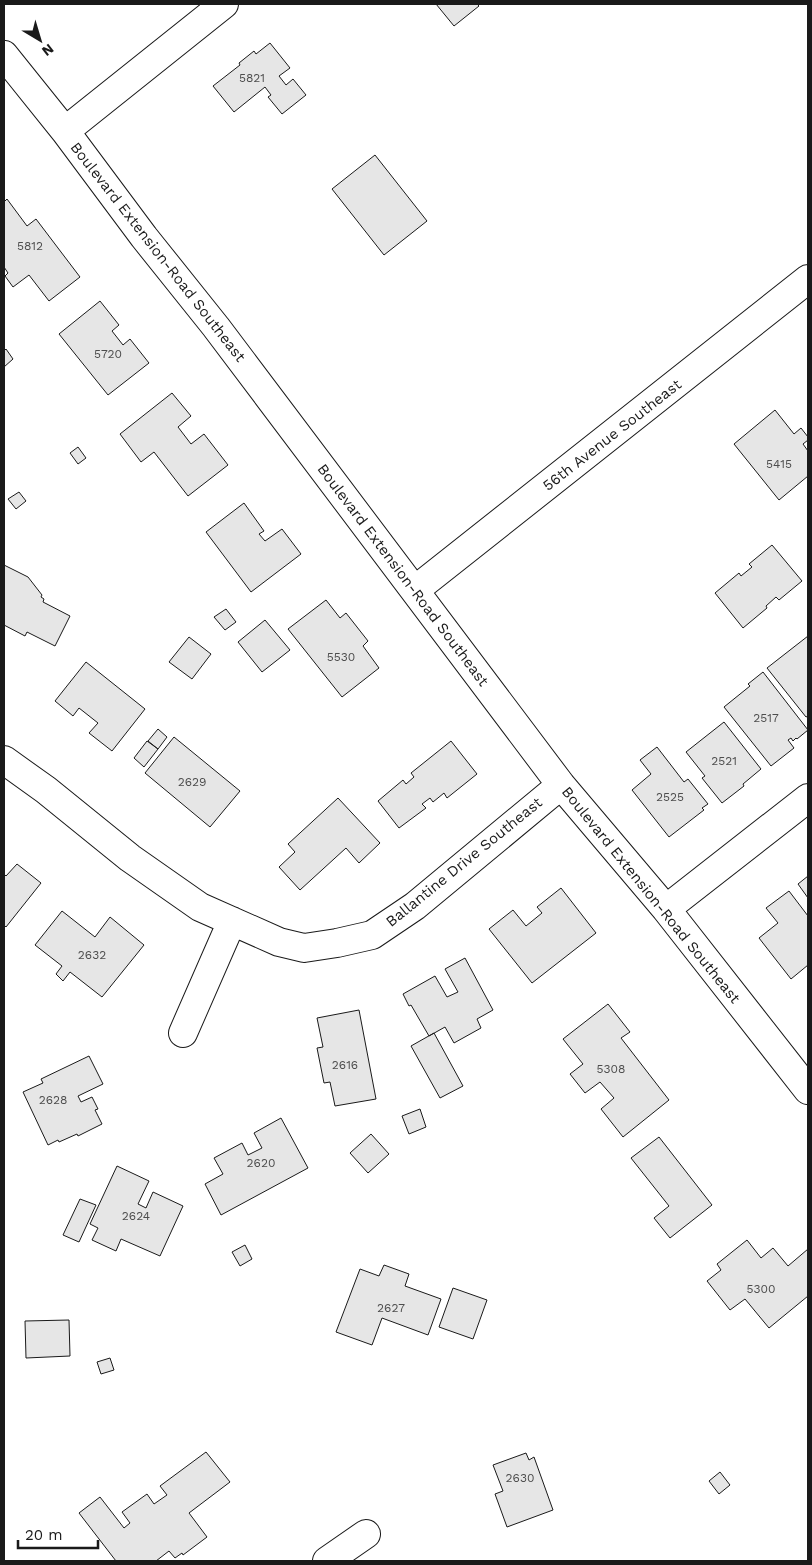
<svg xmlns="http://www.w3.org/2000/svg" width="812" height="1565" viewBox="0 0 812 1565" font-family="'Work Sans',sans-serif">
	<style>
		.building { fill: #e6e6e6; stroke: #1a1a1a }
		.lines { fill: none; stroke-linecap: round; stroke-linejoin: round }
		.minor-casing { stroke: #1a1a1a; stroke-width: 30 }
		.minor { stroke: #fff; stroke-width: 28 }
		.labels { text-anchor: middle; stroke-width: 4; stroke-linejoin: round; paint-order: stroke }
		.number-label { font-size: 12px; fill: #4d4d4d }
		.street-label { font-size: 15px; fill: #1a1a1a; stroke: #fff }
	</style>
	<rect width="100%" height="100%" fill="#fff"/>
	<!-- building -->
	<path class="building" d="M436 4H477L479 6 454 26Z
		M270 43 290 68 279 76 286 85 293 79 306 95 282 114 268 97 271 95 265 87 234 112 213 86 240 65 239 63 254 51 256 54Z
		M375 155 427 221 384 255 332 189Z
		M7 199 27 226 36 219 80 277 49 301 29 275 13 287 5 276 8 273 4 267V202Z
		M100 301 119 325 112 331 123 345 130 339 149 363 108 395 59 334Z
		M6 349 13 359 4 367V351Z
		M172 393 191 416 178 427 191 444 204 434 228 465 188 496 154 452 141 462 120 434Z
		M775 410 794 434 801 428 808 437V440L803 444 808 451V476L779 500 734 444Z
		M78 447 86 458 78 464 70 453Z
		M19 492 26 501 16 509 8 499Z
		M244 503 264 531 259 534 265 541 282 529 301 554 251 592 206 532Z
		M772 545 802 581 779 600 776 597 766 606 767 608 743 628 715 593 739 573 741 576 752 567 749 564Z
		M4 565 28 577 42 595 41 597 44 599 43 602 70 616 55 646 27 632 25 636 4 625Z
		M326 600 340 618 346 613 368 641 363 646 379 668 342 697 288 629Z
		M226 609 236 622 225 630 214 617Z
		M265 620 290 650 262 672 238 642Z
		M808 636V716L806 717 767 668Z
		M189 637 211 654 192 679 169 662Z
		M86 662 145 709 112 751 89 733 98 723 79 708 73 716 55 701Z
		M763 672 808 730 797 739 796 738 793 741 791 738 788 740 794 748 771 766 724 707 750 686 748 684Z
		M724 722 761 769 743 784 744 786 722 803 702 778 705 776 686 752Z
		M158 729 167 737 158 749 148 741Z
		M174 737 240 791 210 827 145 773Z
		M147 741 158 749 144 767 134 758Z
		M451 741 477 774 447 798 444 793 433 802 430 798 422 804 426 808 399 828 378 801 403 780 406 784 414 777 411 773Z
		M657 747 684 782 688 779 708 804 702 808 704 810 669 837 632 790 651 774 640 760Z
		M338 798 380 843 359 863 346 848 300 890 279 867 295 852 288 844Z
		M17 864 41 883 6 927 4 925V874L6 876Z
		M808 876V898L798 884Z
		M561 888 596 933 532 983 489 929 513 910 526 926 542 913 537 907Z
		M789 891 808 916V965L791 979 759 938 778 923 766 908Z
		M62 911 95 937 110 917 144 945 102 997 70 972 63 981 56 974 62 966 35 945Z
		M465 958 493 1010 477 1019 481 1028 454 1043 445 1027 429 1036 411 1005 409 1006 403 994 435 976 447 997 458 992 445 969Z
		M608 1004 630 1032 621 1038 669 1100 623 1137 601 1109 614 1098 600 1082 585 1093 570 1074 583 1064 563 1039Z
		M359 1010 376 1099 335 1106 330 1082 324 1083 317 1048 323 1047 317 1018Z
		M434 1033 463 1086 440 1098 411 1046Z
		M89 1056 103 1084 78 1096 81 1102 92 1097 98 1109 95 1110 102 1124 78 1136 77 1134 59 1142 58 1140 48 1145 23 1092 43 1083 41 1079Z
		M420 1109 426 1127 409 1134 402 1116Z
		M281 1118 308 1168 221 1215 205 1184 223 1174 214 1158 242 1143 248 1155 262 1148 254 1133Z
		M371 1134 389 1154 368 1173 350 1153Z
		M659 1137 712 1205 670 1238 654 1218 669 1206 631 1158Z
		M117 1166 149 1181 138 1204 146 1208 153 1192 183 1206 160 1256 121 1239 116 1251 92 1240 98 1228 90 1224Z
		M80 1199 96 1205 79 1242 63 1235Z
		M747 1240 761 1258 773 1248 788 1266 808 1249V1296L769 1328 745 1299 730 1310 707 1281 721 1270 717 1264Z
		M245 1245 252 1259 240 1266 232 1252Z
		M384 1265 409 1274 405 1286 441 1299 428 1335 382 1318 372 1345 336 1332 360 1269 379 1276Z
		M453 1288 487 1300 473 1339 439 1327Z
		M69 1320 70 1356 26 1358 25 1321Z
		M110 1358 114 1370 101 1374 97 1362Z
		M206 1452 230 1482 189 1513 207 1537 183 1555 182 1553 175 1558 169 1551 156 1561H116L79 1513 100 1497 124 1528 130 1523 122 1512 147 1494 154 1504 167 1495 160 1486Z
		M526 1453 529 1460 534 1457 553 1510 507 1527 495 1494 503 1491 493 1465Z
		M720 1472 730 1485 719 1494 709 1481Z"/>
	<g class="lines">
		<!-- minor casing -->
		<g class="minor-casing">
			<path id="minor" d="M4 55 65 131 144 237 216 327 561 785 666 909 808 1090
				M65 131 224 4
				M415 590 808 279
				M4 760 46 790 130 858 200 907 279 942 304 948 337 943 372 935 415 906 561 785
				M666 909 808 798
				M183 1033 232 921
				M327 1561 366 1534"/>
		</g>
		<!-- minor -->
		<use href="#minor" class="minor"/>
	</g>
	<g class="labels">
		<!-- number labels -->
		<g class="number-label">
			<text x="252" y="82">5821</text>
			<text x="30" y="250">5812</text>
			<text x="108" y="358">5720</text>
			<text x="779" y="468">5415</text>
			<text x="341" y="661">5530</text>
			<text x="766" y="722">2517</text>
			<text x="724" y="765">2521</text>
			<text x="192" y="786">2629</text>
			<text x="670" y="801">2525</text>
			<text x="92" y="959">2632</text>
			<text x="345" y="1069">2616</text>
			<text x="611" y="1073">5308</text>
			<text x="53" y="1104">2628</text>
			<text x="261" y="1167">2620</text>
			<text x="136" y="1220">2624</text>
			<text x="761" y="1293">5300</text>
			<text x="391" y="1312">2627</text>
			<text x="520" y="1482">2630</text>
		</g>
		<!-- street labels -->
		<g class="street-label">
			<text transform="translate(158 252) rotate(52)" y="5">Boulevard Extension-Road Southeast</text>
			<text transform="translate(612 435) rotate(-38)" y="5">56th Avenue Southeast</text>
			<text transform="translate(403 575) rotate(53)" y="5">Boulevard Extension-Road Southeast</text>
			<text transform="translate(464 862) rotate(-39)" y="5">Ballantine Drive Southeast</text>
			<text transform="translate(651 895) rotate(51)" y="5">Boulevard Extension-Road Southeast</text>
		</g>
	</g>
	<!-- border -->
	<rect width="812" height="1565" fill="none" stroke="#1a1a1a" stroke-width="10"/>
	<!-- north arrow -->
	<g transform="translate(40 40) rotate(142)" stroke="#ffffff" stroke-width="4" paint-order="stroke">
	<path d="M0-4L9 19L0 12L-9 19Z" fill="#1a1a1a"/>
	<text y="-8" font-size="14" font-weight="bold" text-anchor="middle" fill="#1a1a1a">N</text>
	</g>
	<!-- scale -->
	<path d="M18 1540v8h80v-8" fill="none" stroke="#1a1a1a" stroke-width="2.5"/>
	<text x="25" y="1540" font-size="15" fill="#1a1a1a" stroke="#ffffff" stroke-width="4" paint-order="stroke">20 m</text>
</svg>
